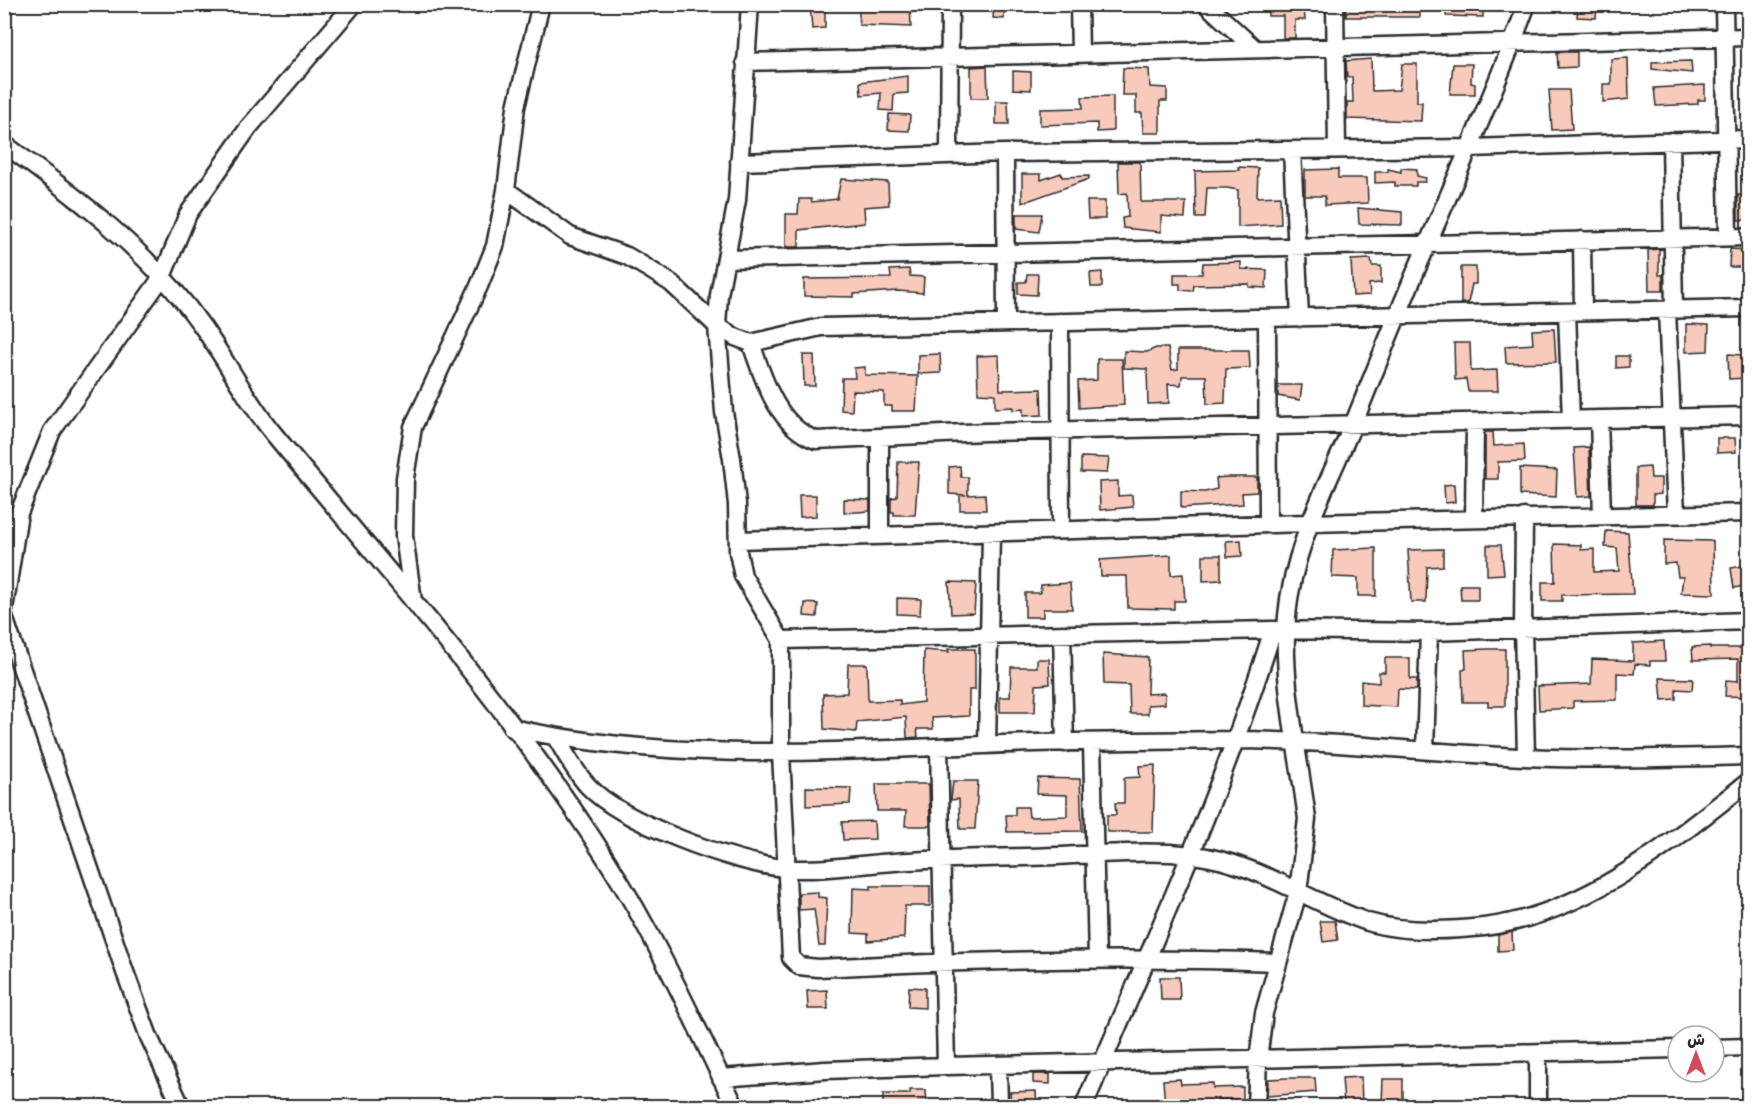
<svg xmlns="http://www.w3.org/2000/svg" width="1753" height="1111" viewBox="0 0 1753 1111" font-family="Delius,'Playpen Sans Arabic',sans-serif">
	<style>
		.building { fill: #f8cabb; stroke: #2b2b2b; stroke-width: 1.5 }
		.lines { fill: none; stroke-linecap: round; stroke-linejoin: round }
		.street-casing { stroke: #2b2b2b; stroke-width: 21 }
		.street { stroke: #fff; stroke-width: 16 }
	</style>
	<rect width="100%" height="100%" fill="#fff"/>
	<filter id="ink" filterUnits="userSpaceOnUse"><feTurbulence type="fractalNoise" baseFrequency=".0167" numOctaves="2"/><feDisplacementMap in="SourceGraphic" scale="12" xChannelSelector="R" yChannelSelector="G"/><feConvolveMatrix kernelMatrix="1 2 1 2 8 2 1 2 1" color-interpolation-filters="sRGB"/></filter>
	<g filter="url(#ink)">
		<!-- building -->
		<path class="building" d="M810 4H825V28L812 29Z
			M897 4H910L911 27 859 25V8H897Z
			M994 4H1005L1004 19 993 18Z
			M1268 4 1304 6 1305 20H1295V38H1283V16H1268Z
			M1346 4H1420V17H1346Z
			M1447 4H1483V17L1446 16Z
			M1578 4H1597L1596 18 1577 17Z
			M1557 52H1577V67L1558 68Z
			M1628 58 1629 99 1603 102V84H1611V59Z
			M1371 59 1372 91 1399 90 1402 64H1417V102H1422L1421 121 1347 119V102H1353L1352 77H1347L1346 61Z
			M1691 61 1692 73 1652 69V62Z
			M1453 64H1472L1471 83 1475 84V94H1450Z
			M987 66 988 98H971V67Z
			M1123 68 1149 69 1150 87 1167 88V101H1160V133H1143L1142 113H1136V95H1122Z
			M1013 71 1031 72V90L1013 89Z
			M908 76V93L894 94 893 111 880 110 881 93 861 95 860 82Z
			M1705 85V100H1698V104L1656 106 1654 88Z
			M1549 90H1569L1572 129 1552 130Z
			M1113 96V131L1097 132V123L1040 125V109L1083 108 1082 97Z
			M996 101H1008L1009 124H996Z
			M889 114 910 115 909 131 888 130Z
			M1118 162H1140L1141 202H1186L1185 218 1161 216V232L1123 228 1122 218 1128 217 1127 193 1119 194Z
			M1238 167 1258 168 1257 197 1280 196 1281 224 1238 227V190L1227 188H1207L1205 218H1196L1195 171 1239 170Z
			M1401 168 1417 169V176L1426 178 1425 182H1416V186H1395V182L1375 183V172H1388V169L1401 172Z
			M1338 169V178H1367L1368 203 1325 205V196H1305V170Z
			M1061 173 1062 177 1089 176V179L1022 203V174H1041V180Z
			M841 179 888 182 889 205 864 207 865 223 799 230V247H786V214H798L799 199H811L812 202 837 199Z
			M1738 195H1749V220H1738Z
			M1087 201H1105V219H1088Z
			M1358 208 1402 212V225L1359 224Z
			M1016 214H1042L1039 232 1016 229Z
			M1659 249V275H1663V291H1649L1648 250Z
			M1730 249 1748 250V267H1729Z
			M1371 259 1372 266H1381V283L1369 284 1370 295 1353 296 1351 260Z
			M1241 262V269L1267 270 1266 288 1249 287V284L1194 285 1193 291 1180 290V284H1174V274H1202L1203 263Z
			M1461 267H1476V284H1472L1468 303H1461Z
			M909 269 910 276 924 277 923 293 898 291 854 294V297L804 296V279L891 278 890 270Z
			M1102 272V287H1091L1090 273Z
			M1027 274H1038L1037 295 1018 294V282H1026Z
			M1686 324 1709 325 1708 351 1686 352Z
			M1554 329 1556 362 1506 363 1505 346 1533 344 1532 330Z
			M1454 343H1470L1471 371 1497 370 1498 391H1468L1466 379 1455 380Z
			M1156 348H1168L1172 370 1178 369V350H1249L1250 368 1226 369 1225 403 1207 404 1206 376H1182L1181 385 1168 384 1169 403 1148 404 1147 369 1124 368V351L1147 352Z
			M940 354 941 373 918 374V355Z
			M1728 354 1743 355 1745 378 1729 379Z
			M803 355H814L815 386H804Z
			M999 355 1000 390 1041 389 1042 415 1023 416V409L1013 410V407L995 408V394L978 393 977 356Z
			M1616 356H1629V367L1616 368Z
			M1097 359H1122L1124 405 1079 408 1078 381 1097 380Z
			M865 367V375L918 376 916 411H892V406H884V392L853 391 852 411 841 410 842 378H855L854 368Z
			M1278 385H1302L1300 400 1278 396Z
			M1485 432H1493L1494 446 1524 444 1525 461 1498 462V479H1485Z
			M1717 438H1735L1736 452 1717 453Z
			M1589 447 1591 496 1577 497 1574 448Z
			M1081 457 1109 458 1107 473 1081 472Z
			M898 462H919L915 515H894V512H891V498L897 497Z
			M960 466 961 477H968V495L985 494 986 510H960V495H966L949 494V467Z
			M1650 467 1651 478H1661V494L1653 495V505H1636V468Z
			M1520 468 1557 470 1556 497 1520 495Z
			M1228 477H1257V492L1242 493 1243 504 1181 508V491L1205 492 1217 489 1216 478Z
			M1118 481V496L1132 495 1133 507 1100 510 1099 482Z
			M1454 484 1455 502 1445 503 1444 485Z
			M799 495H816V516L800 517Z
			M844 499 870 500V511L844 513Z
			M1606 531 1628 532 1633 594 1562 595V601H1542V582H1555L1554 544 1581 545V550L1594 549V572L1619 571 1617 548 1605 547Z
			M1241 540 1242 556 1227 557 1226 541Z
			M1664 540 1713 541 1714 594 1681 593 1683 577H1678L1676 563 1664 564Z
			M1487 545H1501L1504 574 1487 575Z
			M1376 548V596H1358V578L1332 577 1333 550Z
			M1443 549V566L1427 567 1426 602H1411L1408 550Z
			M1171 555V575L1183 574 1185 601H1174V609L1128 608 1127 576H1101L1100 560Z
			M1203 555H1221V580L1203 581Z
			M1749 565V585L1734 588 1731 568Z
			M949 582 976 583 974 613 951 614Z
			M1070 583 1072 609H1043V617H1025V593H1040L1041 585Z
			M1460 585H1478V600H1461Z
			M897 598 921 599 920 615 897 614Z
			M805 603 818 604 817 617 804 616Z
			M1664 641 1665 661H1650V665L1635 664 1634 674 1617 673V700L1573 701V708L1539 710 1538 686 1591 684 1592 659 1633 661V643Z
			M1710 646V648H1749V697L1725 696 1726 680 1738 681V659L1693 660 1692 647Z
			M948 649H975V690H969V716L932 718 933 729H917L918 737 907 738 906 717 857 722 856 732 824 729 823 694 847 693 848 664H867L868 701 900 700V705L923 702 924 650 949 652Z
			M1487 649H1505V706H1488V702H1463L1462 670 1466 669 1465 650Z
			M1103 654 1148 657 1147 694 1165 693V704L1148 705V714H1130L1129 685 1104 684Z
			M1385 658H1410V679H1417V690L1398 689 1397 707 1361 705V681L1379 683V672H1385Z
			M1037 659H1049L1050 684 1036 685 1035 712H1000V697H1010L1011 667H1037Z
			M1660 678 1693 679 1692 690 1676 689V699L1662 700Z
			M1155 765 1153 832H1107V815H1116L1115 803H1124V778L1140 777 1139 766Z
			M1038 778 1080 779 1082 831 1007 832 1006 815H1015V807H1028L1029 817 1067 816V795L1037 794Z
			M953 781H978L975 829H960L959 799 951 800Z
			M876 784H929L930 826H905L906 811H877Z
			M806 787 851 788 850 804 806 806Z
			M874 821 875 839 843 840 842 822Z
			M871 886H930V906H905L904 938 868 941V934L852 933 853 888 871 889Z
			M818 892V897L827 898 825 946H819L814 909 799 910V893Z
			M1320 921H1335L1338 940 1323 942Z
			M1512 932 1513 950 1498 951V935Z
			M1160 977H1179L1180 1000H1161Z
			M909 987 925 988V1008L908 1007Z
			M827 990 828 1009H808L807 991Z
			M1033 1074H1050V1084L1033 1083Z
			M1361 1077 1362 1104H1344L1342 1078Z
			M1288 1078H1315L1316 1092 1267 1096 1268 1079Z
			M1180 1079 1181 1084 1213 1083V1088L1243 1087V1099L1213 1100 1214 1107H1165L1163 1080Z
			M1383 1079H1403V1103L1382 1104Z
			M910 1090H926L927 1107H883V1094H910Z
			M1036 1091 1037 1107H1011L1010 1092Z"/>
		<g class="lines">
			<!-- street casing -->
			<g class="street-casing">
				<path id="street" d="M750 4 737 200 719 295 717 326 724 412 732 459 737 504 738 552 743 576 781 640V753L791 958 799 966 818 968C971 960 1124 957 1277 962
					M1079 4 1080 52
					M1206 4 1254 48
					M1335 4 1337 149
					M1724 4 1728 237
					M745 62 1748 37
					M1671 141 1674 309
					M4 144C77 197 150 252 202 326 227 361 246 400 273 433 388 572 511 709 608 862 657 939 695 1024 735 1106
					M1292 150 1300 318
					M1005 153 1006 323
					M949 155 950 4
					M739 162 1005 153 1470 148 1748 139
					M506 190 570 236 627 256 649 269 671 283 717 326 735 337 751 343 821 327 1748 308
					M1582 240 1583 311
					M726 259 1748 237
					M1667 310 1676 514
					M1567 312 1571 420
					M1267 318 1268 524
					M1060 322 1061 530
					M751 343C763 378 777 426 816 440L985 432 1748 416
					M1599 419 1602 515
					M1524 517 1523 628 1526 757
					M1474 519 1475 422
					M880 536V437
					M738 540 1308 523 1748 513
					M413 601 404 536 405 478 413 427 479 286 495 246 506 190 516 107 541 4
					M4 609 19 513 52 431 162 277 188 214 249 127 354 4
					M4 617 125 972 149 1037 181 1106
					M1062 634 1065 743
					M781 640 1273 630 1429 632 1748 621
					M512 728C667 762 826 752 983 745 1066 741 1149 741 1232 740 1330 740 1427 753 1524 757 1599 760 1674 758 1748 756
					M556 738C566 754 575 772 588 786 623 823 734 863 784 868 816 872 861 864 894 862 948 858 1003 858 1057 856 1101 854 1149 850 1193 855 1257 862 1308 902 1368 922 1404 933 1447 931 1484 927 1587 914 1670 843 1748 782
					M1092 743 1097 960
					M987 745 991 533
					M939 747 946 1066
					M1425 750 1429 632
					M1714 1048 1748 1047
					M1538 1053V1106
					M998 1066 999 1106
					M721 1078 825 1070 946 1066 1678 1049
					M1084 1106C1150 949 1222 793 1273 630
					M1256 1106 1258 1060 1264 1013 1298 892 1307 819C1299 753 1281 684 1287 616 1293 545 1328 484 1355 420 1379 361 1402 302 1428 243 1462 164 1497 86 1527 4"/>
			</g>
			<!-- street -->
			<use href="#street" class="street"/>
		</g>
	</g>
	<!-- margin -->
	<rect width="1753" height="1111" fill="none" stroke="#fff" stroke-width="24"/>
	<rect x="12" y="12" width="1729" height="1087" fill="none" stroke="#2b2b2b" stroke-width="2" filter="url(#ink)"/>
	<!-- north arrow -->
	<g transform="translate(1696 1054)"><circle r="28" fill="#ffffff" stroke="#aaaaaa" stroke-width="1.5"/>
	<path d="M0-4.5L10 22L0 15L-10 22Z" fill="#d1495b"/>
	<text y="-9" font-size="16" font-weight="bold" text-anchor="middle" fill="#2b2b2b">ش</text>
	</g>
</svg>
